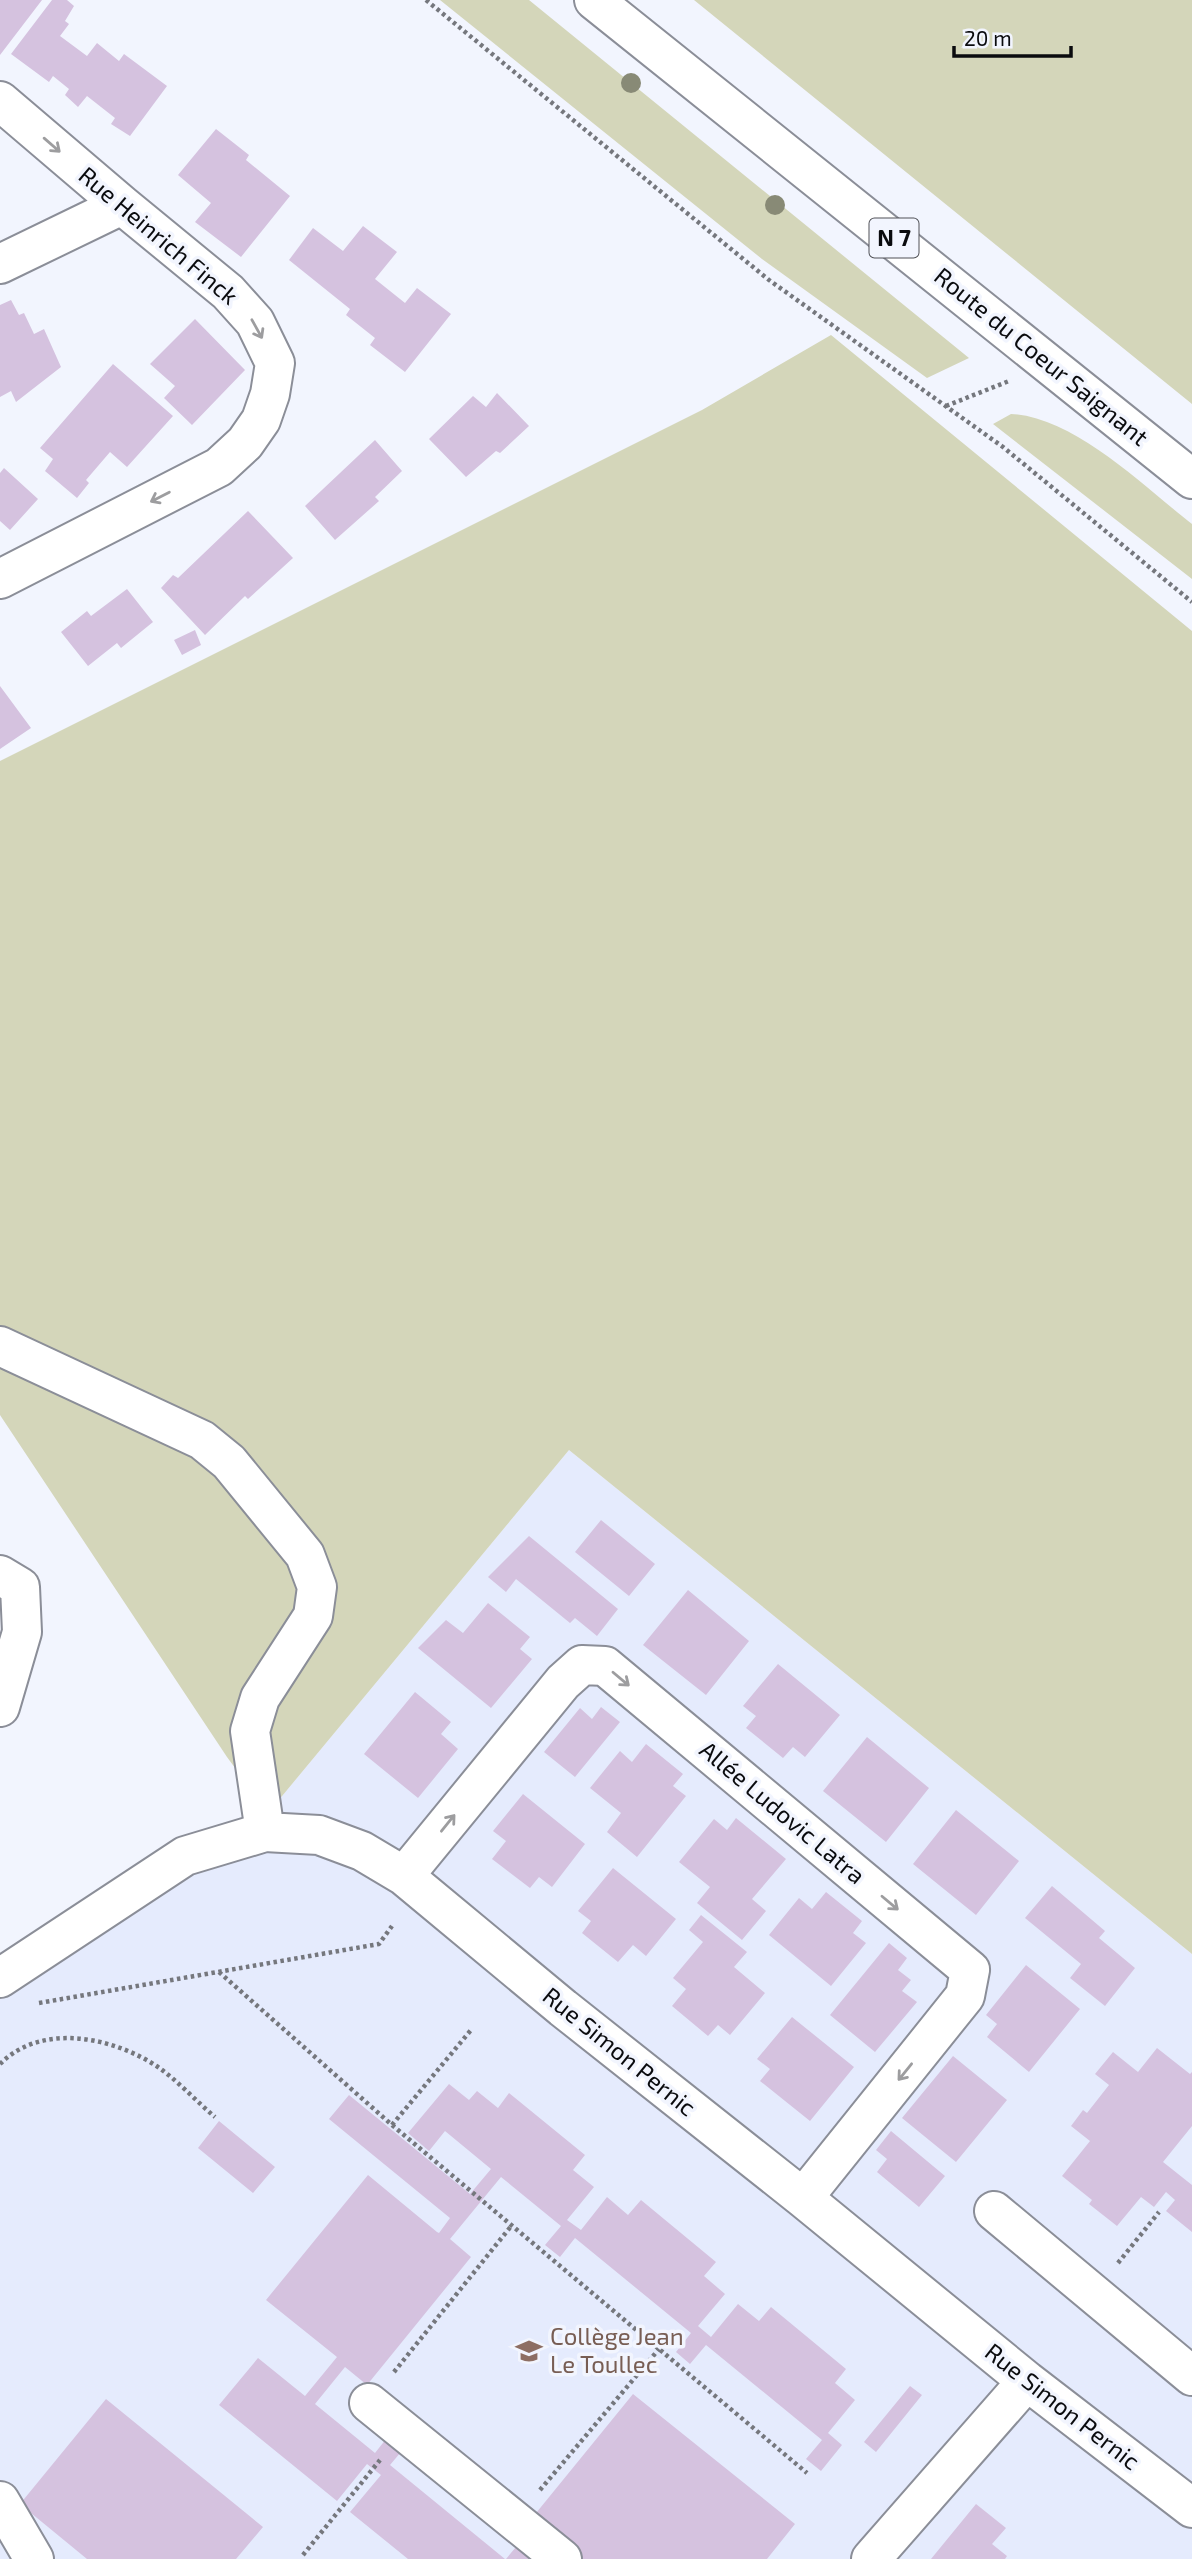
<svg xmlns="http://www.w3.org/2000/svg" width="1192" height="2559" viewBox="0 0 1192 2559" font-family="'Exo 2',sans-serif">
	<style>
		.built { fill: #e5ebfd }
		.grass { fill: #d4d6ba }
		.building { fill: #d5c2df }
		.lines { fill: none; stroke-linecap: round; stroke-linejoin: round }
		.minor-casing { stroke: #8b8e98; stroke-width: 42 }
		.major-casing { stroke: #8b8e98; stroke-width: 42 }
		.path { stroke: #75777d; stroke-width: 4.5; stroke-dasharray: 3.5 3.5; stroke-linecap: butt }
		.minor { stroke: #fff; stroke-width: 38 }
		.major { stroke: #fff; stroke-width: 38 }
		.tree { fill: #888a76 }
		.oneway { stroke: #9d9d9f }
		.labels { text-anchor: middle; stroke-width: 7; stroke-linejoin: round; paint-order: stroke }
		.shield { fill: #f2f5fe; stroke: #505156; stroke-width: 2 }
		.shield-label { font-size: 23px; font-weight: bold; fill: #0a0b0e }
		.street-label { font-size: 24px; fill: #0a0b0e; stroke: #f2f5fe }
		.education-label { font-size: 24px; fill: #785e54; stroke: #f2f5fe; text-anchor: start }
	</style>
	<rect width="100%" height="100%" fill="#f2f5fe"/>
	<!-- built -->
	<path class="built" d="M569 1450 1192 1954V2559H0V1961L268 1813Z"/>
	<!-- grass -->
	<path class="grass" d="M440 0H529L969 358 927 378 762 259Z
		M694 0H1192V404Z
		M831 335 1192 631V1954L569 1450 268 1813 227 1757 0 1415V761L702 410Z
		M1011 414C1074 417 1143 486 1192 524V579L993 424Z"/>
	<!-- building -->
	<path class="building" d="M0 0H42L0 55Z
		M52 0H67L74 6 65 21 69 24 60 36 87 56 97 43 119 61 124 54 167 86 130 136 111 124 115 118 87 96 78 107 65 95 69 89 53 76 49 82 11 54Z
		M216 129 249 155 246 160 290 196 241 257 195 222 211 203 178 175Z
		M363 226 397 252 375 279 405 303 417 288 451 314 405 372 370 345 375 338 346 315 350 309 289 260 313 228 343 251Z
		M11 300 19 315 24 313 34 334 44 329 61 367 16 402 11 391 0 397V305Z
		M195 319 245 370 192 425 164 398 175 386 150 364Z
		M113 364 173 416 127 467 110 452 86 480 89 483 77 498 45 471 53 459 40 448Z
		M497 393 529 426 500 453 496 451 466 477 429 439 473 396 486 407Z
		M375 440 402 471 375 497 379 501 335 540 305 506Z
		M4 468 38 499 10 530 0 521V473Z
		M248 511 293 558 248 599 245 596 205 635 161 588 173 575 178 578Z
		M127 589 153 622 121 648 117 643 88 666 61 632 87 611 91 616Z
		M195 630 201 645 182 655 174 640Z
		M0 686 31 728 0 749Z
		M601 1520 655 1564 629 1596 575 1552Z
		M529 1536 618 1609 597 1636 575 1618 570 1623 516 1579 506 1592 488 1577Z
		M688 1590 749 1641 706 1695 643 1645Z
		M488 1603 530 1637 520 1649 532 1659 491 1708 418 1648 446 1620 463 1633Z
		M778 1664 840 1715 805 1757 793 1747 783 1758 746 1728 756 1716 743 1706Z
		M415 1692 451 1722 441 1734 458 1749 418 1798 364 1754Z
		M601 1707 620 1722 575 1777 544 1752 580 1708 592 1719Z
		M867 1737 929 1788 886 1842 823 1791Z
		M646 1744 683 1774 673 1786 686 1796 637 1857 607 1832 621 1813 590 1788 620 1751 632 1762Z
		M523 1794 585 1844 552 1887 539 1877 530 1888 492 1859 506 1841 493 1831Z
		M956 1810 1019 1861 976 1915 913 1864Z
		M736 1818 786 1859 752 1899 766 1911 742 1940 697 1903 710 1887 679 1862 714 1819 727 1830Z
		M613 1868 676 1919 646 1956 633 1945 618 1962 582 1933 591 1921 578 1911Z
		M1052 1886 1105 1931 1099 1938 1135 1968 1105 2006 1070 1978 1081 1964 1025 1918Z
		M826 1892 862 1921 853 1933 866 1943 831 1986 769 1935 799 1898 812 1909Z
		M701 1915 747 1952 734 1967 765 1993 730 2035 718 2025 708 2036 672 2006 686 1989 673 1978 703 1942 689 1930Z
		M889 1943 907 1958 898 1970 911 1980 902 1991 917 2002 875 2052 830 2015Z
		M1026 1965 1080 2009 1029 2072 987 2037 997 2024 986 2015Z
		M792 2017 854 2067 810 2121 760 2081 770 2069 757 2059Z
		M1157 2048 1190 2074 1192 2072V2126L1163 2162 1192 2185V2232L1166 2211 1175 2200 1166 2192 1154 2207 1141 2197 1117 2226 1089 2204 1092 2200 1062 2176 1090 2141 1071 2126 1083 2110 1087 2113 1109 2085 1095 2074 1113 2052 1138 2072Z
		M953 2056 1007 2100 956 2162 902 2118Z
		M449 2084 469 2100 477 2091 498 2108 509 2093 585 2155 573 2170 594 2187 567 2220 581 2230 607 2197 628 2215 641 2200 716 2262 704 2276 725 2294 698 2326 711 2337 738 2304 759 2321 771 2307 846 2369 835 2383 855 2400 828 2433 842 2445 821 2471 806 2459 822 2440 706 2345 690 2364 676 2352 691 2333 575 2238 560 2257 545 2245 561 2226 501 2177 450 2239 471 2257 367 2385 345 2367 315 2404 375 2453 390 2434 406 2446 390 2465 505 2559H408L350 2512 381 2475 367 2464 337 2501 219 2405 258 2358 305 2396 337 2357 266 2300 368 2175 437 2232 439 2233 450 2218 329 2119 349 2095 470 2194 491 2169 445 2131 429 2151 408 2133Z
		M219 2121 275 2167 253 2193 198 2148Z
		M891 2131 945 2176 919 2207 877 2172 887 2159 876 2150Z
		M910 2386 922 2395 876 2452 864 2442Z
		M633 2394 795 2524 767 2559H583L532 2518Z
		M106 2399 263 2527 236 2559H87L20 2504Z
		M976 2504 1006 2528 992 2544 1007 2556 1005 2559H931Z
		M521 2541 537 2553 531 2559H506Z"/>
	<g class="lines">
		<!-- minor casing -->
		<g class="minor-casing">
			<path id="minor" d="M0 101 122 205 228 292 255 322 275 363 270 394 261 420 245 443 219 467 0 579
				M0 264 122 205
				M0 1346 202 1440 229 1462 305 1555 317 1587 313 1616 260 1698 250 1731 265 1832
				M0 1575 20 1587 22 1632 0 1707
				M404 1876 563 1682 582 1665 605 1666 970 1970 965 1996 803 2198
				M0 1978 185 1856 265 1832 319 1835 362 1851 404 1876 563 2008 803 2198 1027 2381 1192 2508
				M994 2211 1192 2376
				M369 2403 562 2559
				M0 2501 34 2559
				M871 2559 1027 2381"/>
		</g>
		<!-- major casing -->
		<g class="major-casing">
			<path id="major" d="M594 0 1192 479"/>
		</g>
		<!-- path -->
		<path class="path" d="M426 0 769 280 1003 447 1192 602
			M946 406 1009 381
			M219 1972 392 2125 807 2473
			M39 2003 379 1944 392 1926
			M0 2064C42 2022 113 2037 158 2067 178 2081 196 2101 215 2117
			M392 2125 471 2030
			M1118 2263 1159 2212
			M394 2372 512 2225
			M540 2490 659 2349
			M303 2555 380 2460"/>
		<!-- minor -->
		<use href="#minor" class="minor"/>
		<!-- major -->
		<use href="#major" class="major"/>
	</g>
	<!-- trees -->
	<g class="tree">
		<circle cx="631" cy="83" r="10"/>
		<circle cx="775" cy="205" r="10"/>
	</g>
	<!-- one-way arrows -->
	<defs><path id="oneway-shaft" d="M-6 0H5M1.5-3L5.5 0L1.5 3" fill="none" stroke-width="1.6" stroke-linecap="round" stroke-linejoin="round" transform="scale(1.75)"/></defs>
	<g class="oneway">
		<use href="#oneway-shaft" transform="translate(52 145) rotate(41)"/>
		<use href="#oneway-shaft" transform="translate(257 329) rotate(61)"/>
		<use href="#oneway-shaft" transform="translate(160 497) rotate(153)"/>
		<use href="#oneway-shaft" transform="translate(621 1679) rotate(40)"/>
		<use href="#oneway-shaft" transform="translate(448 1823) rotate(-51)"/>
		<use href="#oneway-shaft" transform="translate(890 1903) rotate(40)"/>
		<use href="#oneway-shaft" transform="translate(905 2072) rotate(129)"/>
	</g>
	<!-- icons -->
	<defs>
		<g id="school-bare" transform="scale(2.1)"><path d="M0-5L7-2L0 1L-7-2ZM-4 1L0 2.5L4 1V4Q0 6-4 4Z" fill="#8d6e63" stroke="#f2f5fe" stroke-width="2.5" paint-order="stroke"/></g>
	</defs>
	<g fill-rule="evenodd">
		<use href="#school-bare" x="529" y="2351"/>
	</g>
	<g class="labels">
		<!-- shield labels -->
		<rect class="shield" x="869.5" y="218.5" width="49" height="39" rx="5"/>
		<g class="shield-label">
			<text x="894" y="246">N 7</text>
		</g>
		<!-- street labels -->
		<g class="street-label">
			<text transform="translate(158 236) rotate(40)" y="8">Rue Heinrich Finck</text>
			<text transform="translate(1041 357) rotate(39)" y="8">Route du Coeur Saignant</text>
			<text transform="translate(782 1813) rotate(40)" y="8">Allée Ludovic Latra</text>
			<text transform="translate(619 2052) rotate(39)" y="8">Rue Simon Pernic</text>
			<text transform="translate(1062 2407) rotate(38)" y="8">Rue Simon Pernic</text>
		</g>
		<!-- education labels -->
		<g class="education-label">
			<text x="550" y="2345">Collège Jean<tspan x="550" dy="28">Le Toullec</tspan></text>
		</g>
	</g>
	<!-- scale -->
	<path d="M954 46v10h117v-10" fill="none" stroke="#0a0b0e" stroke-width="3.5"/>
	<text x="964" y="46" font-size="21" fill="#0a0b0e" stroke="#f2f5fe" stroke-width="5" paint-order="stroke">20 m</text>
</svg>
